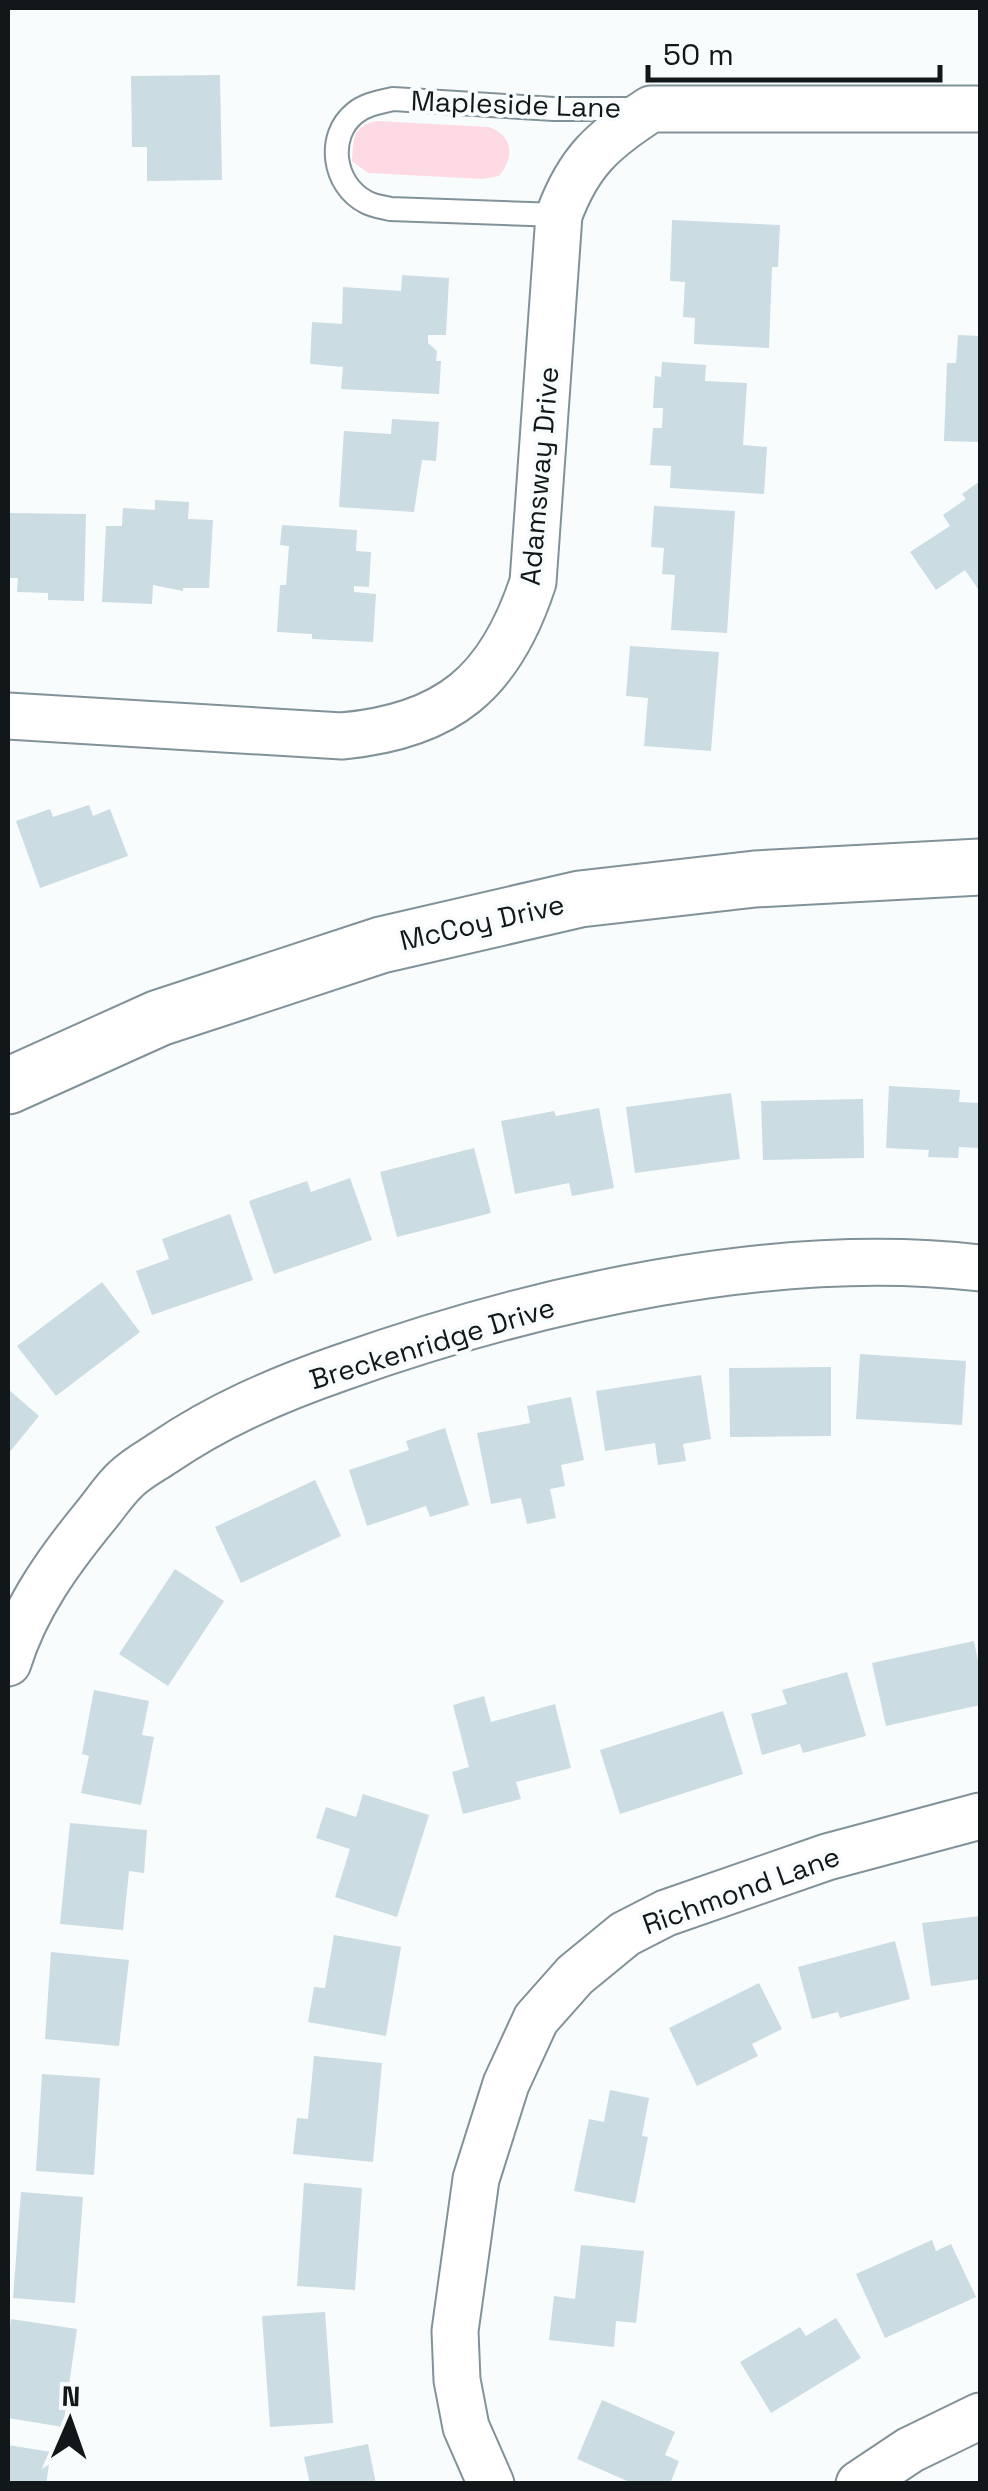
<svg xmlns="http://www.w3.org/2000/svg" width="988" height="2491" viewBox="0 0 988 2491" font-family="'Space Grotesk',sans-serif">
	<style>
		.green { fill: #fedbe4 }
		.building { fill: #cbdce3 }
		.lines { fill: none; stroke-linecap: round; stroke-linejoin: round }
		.service-casing { stroke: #829299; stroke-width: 26 }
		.minor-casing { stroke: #829299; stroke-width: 49 }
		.tertiary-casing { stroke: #829299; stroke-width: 59 }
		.service { stroke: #fff; stroke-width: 22 }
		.minor { stroke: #fff; stroke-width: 45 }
		.tertiary { stroke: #fff; stroke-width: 55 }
		.labels { text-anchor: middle; stroke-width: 8; stroke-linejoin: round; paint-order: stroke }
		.street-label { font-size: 28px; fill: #12181a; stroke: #f9fcfd }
	</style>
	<rect width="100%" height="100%" fill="#f9fcfd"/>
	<!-- green -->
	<path class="green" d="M377 121 489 127C513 135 515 157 499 176L483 179 368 173 352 161C354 138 352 126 377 121Z"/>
	<!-- building -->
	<path class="building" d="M220 75 222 180 147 181V147H132L131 76Z
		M672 220 780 225 778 267H772L769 348 694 344 695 318 683 317 685 282 670 281Z
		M402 275 449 278 446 335H428V343L437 351 436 361H441L439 394 341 389 343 367 310 364 312 322 342 324 343 287 401 291Z
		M958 335 980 336V442L944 441 947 363H956Z
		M662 362 706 365 705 381 747 383 743 445 767 447 764 494 670 488 671 466 650 465 653 428H662L663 408H653L655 376 661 377Z
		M392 419 439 422 436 461 422 460 414 512 339 507 344 431 391 434Z
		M980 481V592L965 570 936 590 910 552 950 526 943 515 966 499 962 494Z
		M155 500 189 502 188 519 213 520 209 588H183V591L153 585 152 604 102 602 106 526H122L123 508 155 510Z
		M654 506 735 511 727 633 671 630 675 575 662 574 664 548 651 547Z
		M8 513 86 514 84 601 48 600V593L17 592 18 578H8Z
		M282 525 357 530 356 551 371 552 369 587 354 586V592L376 594 373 642 312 639V634L277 632 280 585H286L289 546 280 545Z
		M630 646 719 652 711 751 644 746 648 698 626 696Z
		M89 805 93 816 110 809 128 856 40 888 16 821 50 809 53 817Z
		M889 1086 960 1090 959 1102 980 1103V1148L959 1147 958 1158 928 1157 929 1150 886 1148Z
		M731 1093 740 1159 635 1173 626 1107Z
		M863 1099 864 1158 763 1160 761 1101Z
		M599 1108 614 1188 572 1196 569 1183 515 1194 501 1121 554 1111 556 1116Z
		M474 1148 491 1213 397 1237 380 1172Z
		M350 1178 372 1240 274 1274 249 1201 307 1181 311 1192Z
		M230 1214 253 1280 152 1315 136 1271 169 1259 162 1239Z
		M102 1282 140 1332 56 1396 17 1346Z
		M860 1354 966 1361 962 1425 856 1419Z
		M831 1367V1436L730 1437 729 1368Z
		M701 1375 711 1439 683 1444 686 1461 658 1465 655 1443 605 1451 596 1391Z
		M8 1389 39 1416 8 1454Z
		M571 1397 584 1460 561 1465 565 1486 550 1489 556 1518 527 1524 521 1498 491 1504 477 1433 530 1423 527 1406Z
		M445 1428 469 1505 430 1517 426 1506 367 1526 349 1470 409 1450 406 1441Z
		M315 1480 341 1536 241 1583 215 1527Z
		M175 1569 224 1601 168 1686 119 1654Z
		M974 1641 980 1671V1705L886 1726 872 1663Z
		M847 1672 866 1736 803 1753 800 1744 762 1755 751 1714 787 1704 782 1690Z
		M94 1690 149 1701 142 1735 154 1737 141 1805 81 1793 89 1756 82 1754Z
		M484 1696 491 1722 555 1704 571 1768 516 1782 521 1799 463 1814 452 1772 469 1767 453 1705Z
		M723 1711 743 1774 620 1814 600 1750Z
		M363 1794 429 1815 397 1917 335 1897 350 1849 316 1838 326 1807 356 1817Z
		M70 1823 147 1830 144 1873 129 1871 123 1930 60 1924Z
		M980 1916V1979L931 1986 922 1923Z
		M334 1935 401 1947 386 2036 308 2022 314 1987 325 1988Z
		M895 1941 910 1999 840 2018 838 2012 812 2019 798 1967Z
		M51 1952 129 1960 119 2046 45 2039Z
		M759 1983 782 2029 752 2044 758 2056 697 2086 669 2028Z
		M314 2056 382 2063 373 2162 293 2154 297 2118 308 2119Z
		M42 2074 100 2078 94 2175 36 2171Z
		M610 2090 649 2098 642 2136 648 2137 635 2203 574 2191 589 2119 604 2122Z
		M304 2183 362 2188 355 2290 297 2286Z
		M21 2192 83 2197 75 2303 13 2298Z
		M932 2240 936 2251 951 2244 976 2297 885 2338 856 2274Z
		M581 2245 644 2251 636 2323 616 2321 614 2347 549 2340 554 2296 575 2299Z
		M325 2312 333 2423 270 2427 262 2316Z
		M836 2318 861 2358 771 2413 740 2362 800 2327 806 2336Z
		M11 2319 77 2329 63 2427 8 2418V2341Z
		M602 2400 675 2432 665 2455 679 2461 670 2484H634L577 2459Z
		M368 2444 376 2484H310L304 2457Z
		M8 2445 51 2452 46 2484H8Z"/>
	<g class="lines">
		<!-- service casing -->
		<g class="service-casing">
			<path id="service" d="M559 215 390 209C382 207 373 206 366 202 333 185 326 136 355 113 366 104 380 102 393 99L554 109H638"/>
		</g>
		<!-- minor casing -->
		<g class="minor-casing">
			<path id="minor" d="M8 716 342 736C448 726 500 683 533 582L559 215C579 161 603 140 651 109H980
				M8 1663C25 1607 60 1559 97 1514 106 1503 115 1489 126 1479 136 1469 151 1461 163 1453 219 1415 277 1390 340 1368 534 1299 775 1244 980 1268
				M491 2484 466 2427 457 2380 455 2331 476 2179 506 2084 536 2019 575 1975 625 1934 666 1913 827 1857 980 1816
				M859 2484 910 2450 980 2416"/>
		</g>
		<!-- tertiary casing -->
		<g class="tertiary-casing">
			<path id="tertiary" d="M8 1086 159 1018 381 945 580 899 755 879 980 867"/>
		</g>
		<!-- service -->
		<use href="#service" class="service"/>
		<!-- minor -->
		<use href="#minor" class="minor"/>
		<!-- tertiary -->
		<use href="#tertiary" class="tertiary"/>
	</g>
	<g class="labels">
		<!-- street labels -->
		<g class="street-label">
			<text transform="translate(516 104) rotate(2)" y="10">Mapleside Lane</text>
			<text transform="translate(539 476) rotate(-85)" y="10">Adamsway Drive</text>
			<text transform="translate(482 922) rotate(-13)" y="10">McCoy Drive</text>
			<text transform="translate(432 1343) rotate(-17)" y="10">Breckenridge Drive</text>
			<text transform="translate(741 1890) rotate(-20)" y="10">Richmond Lane</text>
		</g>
	</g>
	<!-- border -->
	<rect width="988" height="2491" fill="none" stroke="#12181a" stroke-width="20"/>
	<!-- north arrow -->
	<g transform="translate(70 2421) rotate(2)" stroke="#f9fcfd" stroke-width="8" paint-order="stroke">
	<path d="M0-8L18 38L0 25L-18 38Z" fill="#12181a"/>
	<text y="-15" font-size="28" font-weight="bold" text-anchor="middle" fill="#12181a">N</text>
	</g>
	<!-- scale -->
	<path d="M648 65v15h292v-15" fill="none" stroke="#12181a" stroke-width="5"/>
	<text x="663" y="65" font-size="30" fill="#12181a" stroke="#f9fcfd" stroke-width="8" paint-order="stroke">50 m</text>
</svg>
